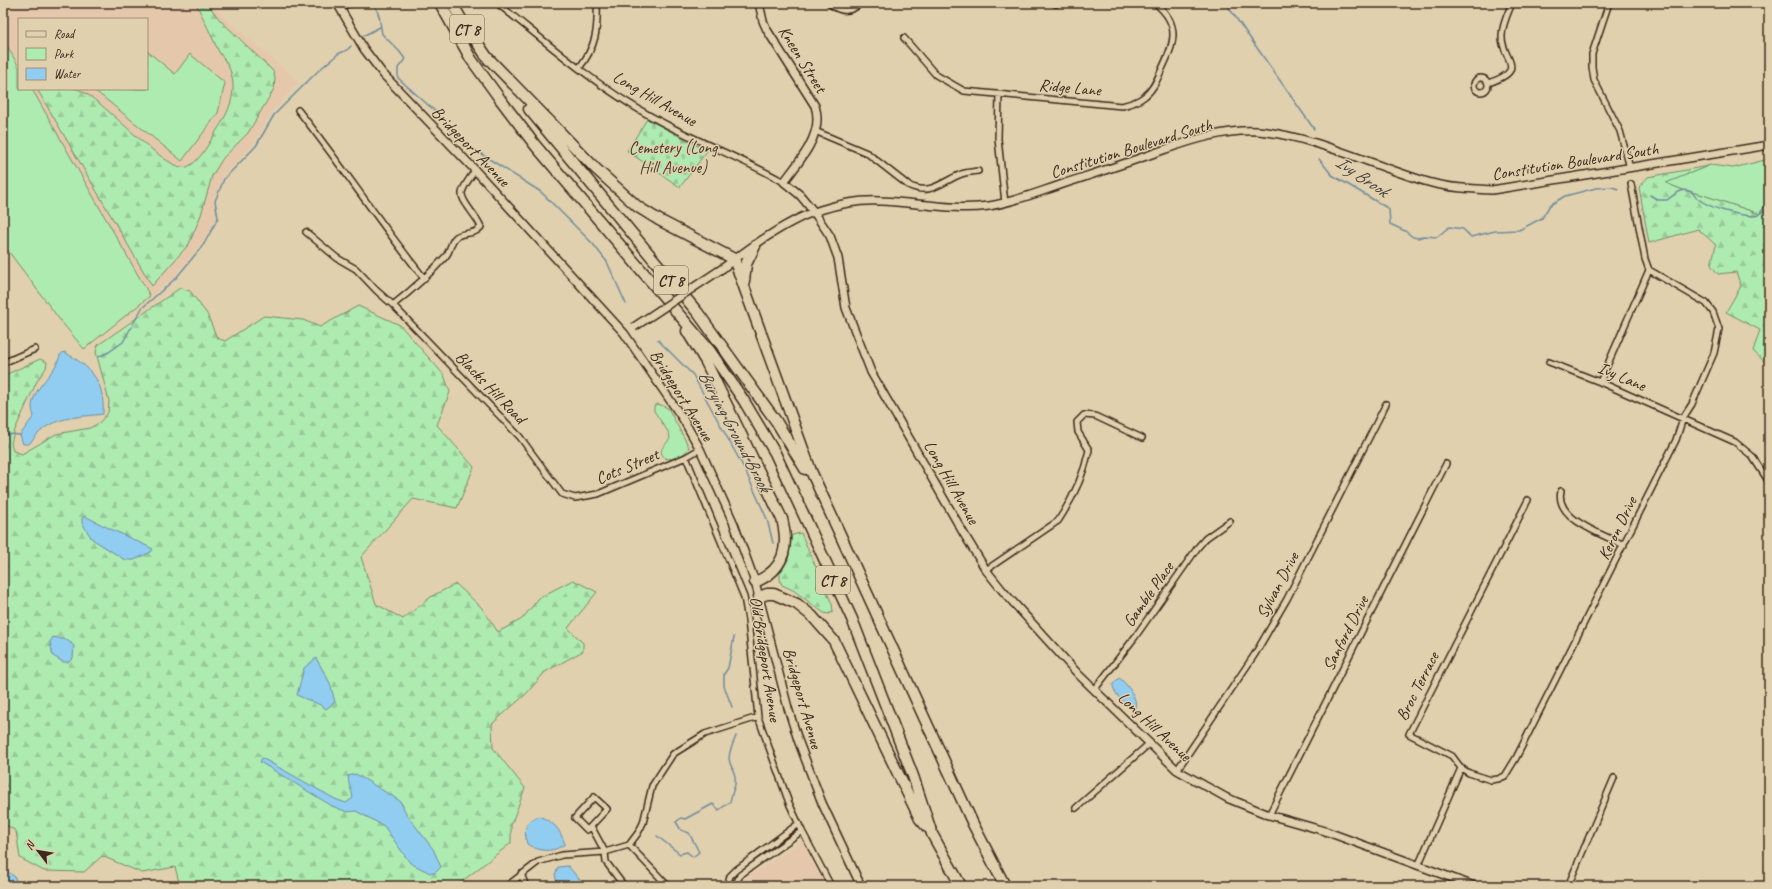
<svg xmlns="http://www.w3.org/2000/svg" width="1772" height="889" viewBox="0 0 1772 889" font-family="Caveat,sans-serif">
	<style>
		.built { fill: #e5c8ac }
		.green { fill: #aeebb1; stroke: #748a68 }
		.forest { fill: url(#forest-firs); stroke: #748a68 }
		.cemetery { fill: url(#cemetery-stones); stroke: #748a68 }
		.water { fill: #91cdf1; stroke: #6f8c9d }
		.lines { fill: none; stroke-linecap: round; stroke-linejoin: round }
		.stream { stroke: #6f8c9d; stroke-width: 1.5 }
		.street-casing { stroke: #3b2a1e; stroke-width: 8 }
		.secondary-casing { stroke: #3b2a1e; stroke-width: 10 }
		.highway-casing { stroke: #3b2a1e; stroke-width: 13 }
		.street { stroke: #e1d0ad; stroke-width: 5 }
		.secondary { stroke: #e1d0ad; stroke-width: 7 }
		.highway { stroke: #e1d0ad; stroke-width: 10 }
		.secondary-bridge-casing { stroke: #3b2a1e; stroke-width: 10; stroke-linecap: butt }
		.secondary-bridge { stroke: #e1d0ad; stroke-width: 7 }
		.labels { text-anchor: middle; stroke-width: 3; stroke-linejoin: round; paint-order: stroke }
		.shield { fill: #e1d0ad; stroke: #6d5c49; stroke-width: 1 }
		.shield-label { font-size: 16px; font-weight: bold; fill: #3b2a1e }
		.street-label { font-size: 17px; fill: #3b2a1e; stroke: #e1d0ad }
		.park-label { font-size: 17px; fill: #463d2d; stroke: #e1d0ad }
		.water-label { font-size: 18px; font-style: italic; fill: #48423e; stroke: #e1d0ad }
	</style>
	<defs>
		<pattern id="forest-firs" width="22" height="20" patternUnits="userSpaceOnUse"><rect width="22" height="20" fill="#aeebb1"/><path d="M5 1l3.5 6h-7zM16 11l3.5 6h-7z" fill="#97ca98"/></pattern>
		<pattern id="cemetery-stones" width="16" height="16" patternUnits="userSpaceOnUse"><rect width="16" height="16" fill="#aeebb1"/><path d="M2 7V4a2 2 0 0 1 4 0v3zM10 15v-3a2 2 0 0 1 4 0v3z" fill="#97ca98"/></pattern>
	</defs>
	<rect width="100%" height="100%" fill="#e1d0ad"/>
	<filter id="ink" filterUnits="userSpaceOnUse"><feTurbulence type="fractalNoise" baseFrequency=".025" numOctaves="2"/><feDisplacementMap in="SourceGraphic" scale="8" xChannelSelector="R" yChannelSelector="G"/><feConvolveMatrix kernelMatrix="1 2 1 2 8 2 1 2 1" color-interpolation-filters="sRGB"/></filter>
	<g filter="url(#ink)">
		<!-- built -->
		<path class="built" d="M3 3H213L223 16 299 82 272 112 254 144 224 175 213 200 216 217 202 243 175 276 150 296 32 89H147V19H19V67L3 39Z
			M802 841 825 886H740L745 879Z"/>
		<!-- green -->
		<path class="green" d="M3 39 19 67V89H32L150 296 84 349 60 320 3 244Z
			M147 51 175 74 190 54 225 83 218 113 182 161 93 89H147Z
			M1769 159V208L1760 214 1703 195 1683 190 1665 183 1710 165 1733 168Z
			M658 404 668 408 689 447C686 455 673 461 665 458 656 449 666 446 670 438L669 433 654 411V406Z"/>
		<!-- forest -->
		<path class="forest" d="M196 3H207L219 19 273 71 275 78 274 89 248 133 223 158 212 176 201 215 189 244 152 286 37 89C48 89 67 86 77 89 102 97 165 173 187 167 200 162 210 141 217 130 229 112 238 92 230 70 228 64 223 58 219 52 211 36 204 19 196 3Z
			M1708 166 1666 183 1683 190 1703 195 1760 214 1769 208V362H1765L1753 351 1760 330 1726 312 1741 286 1736 272 1718 274 1711 265 1716 245 1698 229 1649 243 1639 187 1648 177Z
			M180 288 190 291 207 314 217 338 225 341 264 316 303 320 320 327 358 306 400 325 444 375 450 392 437 425 474 467 457 508 413 499 361 557 376 604 403 619 432 596 456 584 481 607 498 632 522 619 540 597 573 580 597 592 568 628 583 643V651L545 672 526 694 492 724 493 748 525 788 511 825V843L456 886H180L175 867 142 873 102 856 84 872 44 871 20 858 16 831 3 823V376L40 359 47 362 46 368 37 381 14 432 11 443 13 451 22 454 56 434 90 428 99 423 108 413 109 401 96 352 98 345Z
			M801 533 832 604 833 612 829 614 824 613 793 590 782 585 780 580V573L788 560 792 535Z"/>
		<!-- cemetery -->
		<path class="cemetery" d="M647 119 707 151 680 187 627 151Z"/>
		<!-- water -->
		<path class="water" d="M64 352C91 367 105 381 103 414 82 417 56 416 40 432 36 435 33 440 29 444H23L20 435 34 416C33 413 32 410 32 407 33 386 56 374 60 355Z
			M85 516C107 528 129 537 151 548L153 549 151 552 134 560H125L92 539 82 523V518Z
			M53 637 67 640 74 646 73 658 69 662H63L53 656 50 642Z
			M316 658 330 683 335 702 326 709C316 701 308 701 297 695L304 668Z
			M1119 678C1126 682 1139 700 1135 708 1127 708 1112 692 1113 684Z
			M262 758 335 799 346 803 353 798C352 790 348 784 348 776L356 774 400 801 407 815 433 849 441 867 435 873H430L410 863 384 826 356 811 347 812 332 806 260 762Z
			M539 816C555 823 559 828 565 844 552 853 540 852 527 844 524 829 524 822 539 816Z
			M568 866 585 886H558L555 875 558 867Z
			M3 868 15 877 16 881 13 886H3Z"/>
		<g class="lines">
			<!-- stream -->
			<path class="stream" d="M374 3 379 16 382 34 399 51 405 59 398 68V78L437 113
				M1229 3V8L1314 129
				M363 36 380 27
				M450 130 465 143
				M475 150 541 192 593 244 607 262 626 304
				M1319 159 1332 175 1389 209 1390 224 1405 231 1413 237 1418 238 1424 236 1437 237 1449 227 1463 229 1471 237 1495 231 1519 230 1542 218 1550 205 1565 196 1596 188 1612 187 1618 189
				M1650 195 1658 200H1667C1676 194 1681 187 1692 192 1700 207 1743 218 1759 215L1769 200
				M658 340 693 375 745 470 767 519 773 543
				M98 357 109 352 123 342 142 308 176 278 204 244 218 218 215 201 224 179 256 146 274 115 318 71 338 54 347 50 351 46
				M3 436 8 434 20 435
				M732 707 724 686V674L728 668 734 637
				M657 836 680 854 687 852 693 857 699 852 689 833 681 830 676 822 681 818 685 819 713 804 719 810 730 802C731 796 734 789 735 784 736 773 733 772 730 763 727 755 733 744 736 736"/>
			<!-- street casing -->
			<g class="street-casing">
				<path id="street" d="M497 3C540 37 583 75 630 104 679 135 734 154 784 182
					M829 3C840 13 850 13 861 3
					M1609 3 1592 54V67L1594 80 1620 131 1630 168
					M1056 4V3
					M340 7 352 3
					M904 38 936 75 964 91 1122 106C1130 104 1138 102 1145 96 1153 90 1157 80 1161 71 1174 44 1182 25 1155 3
					M579 68C596 47 598 30 597 3
					M1474 85a7 7 0 1 1 14 0a7 7 0 1 1-14 0Z
					M1488 83C1530 70 1501 59 1502 36 1502 25 1508 13 1512 3
					M999 95 998 139 1005 203
					M298 110C342 165 380 224 424 278
					M815 131 867 153 908 185C930 196 940 183 959 175 964 172 972 172 978 171
					M475 170C471 177 463 186 462 193 461 202 478 217 481 227 474 236 464 231 456 237 450 242 451 250 446 256 430 274 412 290 393 305L520 437 562 494 575 498 598 494 686 457 700 449
					M306 232 337 258 356 269 377 291 393 305
					M1549 362 1600 382 1735 442 1752 456 1769 482
					M3 363 35 349
					M1600 382 1649 270 1645 259 1631 184
					M686 457 744 597 748 620 758 717 789 803 802 831 831 886
					M1561 491C1554 519 1604 535 1624 545
					M1528 500 1409 734 1452 756 1461 768 1469 773 1491 780 1498 779 1505 776 1516 758 1676 440 1683 418 1692 404 1714 353 1719 329 1713 312 1706 303 1649 270
					M986 570 1058 521C1072 500 1084 474 1089 450L1078 432 1077 422 1084 415 1095 416 1142 438
					M1095 689 1135 637 1198 547 1206 538 1230 521
					M1177 770 1255 654 1287 599 1386 404
					M1076 808 1150 743
					M1269 815 1446 464
					M591 826 587 830 575 818 594 797 607 809 591 826 605 852 606 862 624 886
					M629 845 668 886
					M1418 866 1461 768
					M521 874 526 886
					M507 886 538 862 562 855 605 852 629 845 638 833 643 823 652 786 673 754 705 734 758 717
					M727 886 730 876 736 870 798 824
					M735 886 740 875 802 831
					M1568 886 1614 778"/>
			</g>
			<!-- secondary casing -->
			<g class="secondary-casing">
				<path id="secondary" d="M337 3 364 49 383 74 475 170 624 333 683 419 700 449 734 524 755 582 788 708 798 740 822 803 861 886
					M759 3 763 21 767 30 815 106C816 109 817 114 817 118 818 141 797 164 784 182L800 195 814 212 830 236 838 258 846 308 871 372 964 534 986 570 1002 590 1079 675 1177 770 1227 798 1269 815 1325 831 1474 886
					M723 268C749 248 789 219 820 210 839 204 861 200 880 201 916 202 953 211 989 206 1014 202 1039 192 1063 184 1096 173 1130 162 1163 150 1192 140 1226 129 1258 131 1313 136 1374 166 1428 182 1449 188 1471 189 1492 190L1769 145"/>
			</g>
			<!-- highway casing -->
			<g class="highway-casing">
				<path id="highway" d="M440 3 471 59 500 99 535 145 710 351 744 401 775 453 852 619 913 776 932 834 961 886
					M452 3 461 19 489 60
					M485 55 596 169 638 207 659 220 734 259 811 471 973 824 1005 886
					M529 109 698 313 776 421 805 469
					M744 281 746 264 755 246
					M687 331 706 362 782 519C789 547 785 570 755 582
					M759 597 767 594H774L797 604 812 616 834 641 920 819 927 827"/>
			</g>
			<!-- street -->
			<use href="#street" class="street"/>
			<!-- secondary -->
			<use href="#secondary" class="secondary"/>
			<!-- highway -->
			<use href="#highway" class="highway"/>
			<!-- secondary-bridge casing -->
			<g class="secondary-bridge-casing">
				<path id="secondary-bridge" d="M634 327 723 268"/>
			</g>
			<!-- secondary-bridge -->
			<use href="#secondary-bridge" class="secondary-bridge"/>
		</g>
	</g>
	<g class="labels">
		<!-- shield labels -->
		<g class="shield">
			<rect x="450" y="15" width="34" height="28" rx="3"/>
			<rect x="654" y="266" width="34" height="28" rx="3"/>
			<rect x="816" y="566" width="34" height="28" rx="3"/>
		</g>
		<g class="shield-label">
			<text x="467" y="35">CT 8</text>
			<text x="671" y="286">CT 8</text>
			<text x="833" y="586">CT 8</text>
		</g>
		<!-- street labels -->
		<g class="street-label">
			<text transform="translate(803 59) rotate(58)" y="6">Kneen Street</text>
			<text transform="translate(1070 87) rotate(5)" y="6">Ridge Lane</text>
			<text transform="translate(655 98) rotate(30)" y="6">Long Hill Avenue</text>
			<text transform="translate(471 146) rotate(46)" y="6">Bridgeport Avenue</text>
			<text transform="translate(1131 148) rotate(-17)" y="6">Constitution Boulevard South</text>
			<text transform="translate(1575 161) rotate(-9)" y="6">Constitution Boulevard South</text>
			<text transform="translate(1622 376) rotate(23)" y="6">Ivy Lane</text>
			<text transform="translate(491 387) rotate(46)" y="6">Blacks Hill Road</text>
			<text transform="translate(682 395) rotate(58)" y="6">Bridgeport Avenue</text>
			<text transform="translate(627 466) rotate(-23)" y="6">Cots Street</text>
			<text transform="translate(952 482) rotate(60)" y="6">Long Hill Avenue</text>
			<text transform="translate(1617 528) rotate(-64)" y="6">Keron Drive</text>
			<text transform="translate(1277 585) rotate(-62)" y="6">Sylvan Drive</text>
			<text transform="translate(1148 594) rotate(-55)" y="6">Gamble Place</text>
			<text transform="translate(1345 633) rotate(-63)" y="6">Sanford Drive</text>
			<text transform="translate(766 659) rotate(81)" y="6">Old Bridgeport Avenue</text>
			<text transform="translate(1417 686) rotate(-63)" y="6">Broc Terrace</text>
			<text transform="translate(803 698) rotate(74)" y="6">Bridgeport Avenue</text>
			<text transform="translate(1155 726) rotate(43)" y="6">Long Hill Avenue</text>
		</g>
		<!-- park labels -->
		<g class="park-label">
			<text x="673" y="153">Cemetery (Long<tspan x="673" dy="20">Hill Avenue)</tspan></text>
		</g>
		<!-- water labels -->
		<g class="water-label">
			<text transform="translate(1362 176) rotate(34)" y="6">Ivy Brook</text>
			<text transform="translate(735 431) rotate(62)" y="6">Burying Ground Brook</text>
		</g>
	</g>
	<!-- margin -->
	<rect width="1772" height="889" fill="none" stroke="#e1d0ad" stroke-width="16"/>
	<rect x="8" y="8" width="1756" height="873" fill="none" stroke="#3b2a1e" stroke-width="1.5" filter="url(#ink)"/>
	<!-- legend -->
	<rect x="18" y="18" width="130" height="72" fill="#e1d0ad" stroke="#9f8e74"/>
	<rect x="26" y="31" width="20" height="6" fill="#e1d0ad" stroke="#9f8e74"/>
	<text x="54" y="38" font-size="12" fill="#3b2a1e">Road</text>
	<rect x="26" y="48" width="20" height="12" fill="#aeebb1" stroke="#9f8e74"/>
	<text x="54" y="58" font-size="12" fill="#3b2a1e">Park</text>
	<rect x="26" y="68" width="20" height="12" fill="#91cdf1" stroke="#9f8e74"/>
	<text x="54" y="78" font-size="12" fill="#3b2a1e">Water</text>
	<!-- north arrow -->
	<g transform="translate(38 851) rotate(301)" stroke="#e1d0ad" stroke-width="3" paint-order="stroke">
	<path d="M0-3L7 15L0 10L-7 15Z" fill="#3b2a1e"/>
	<text y="-6" font-size="11" font-weight="bold" text-anchor="middle" fill="#3b2a1e">N</text>
	</g>
</svg>
